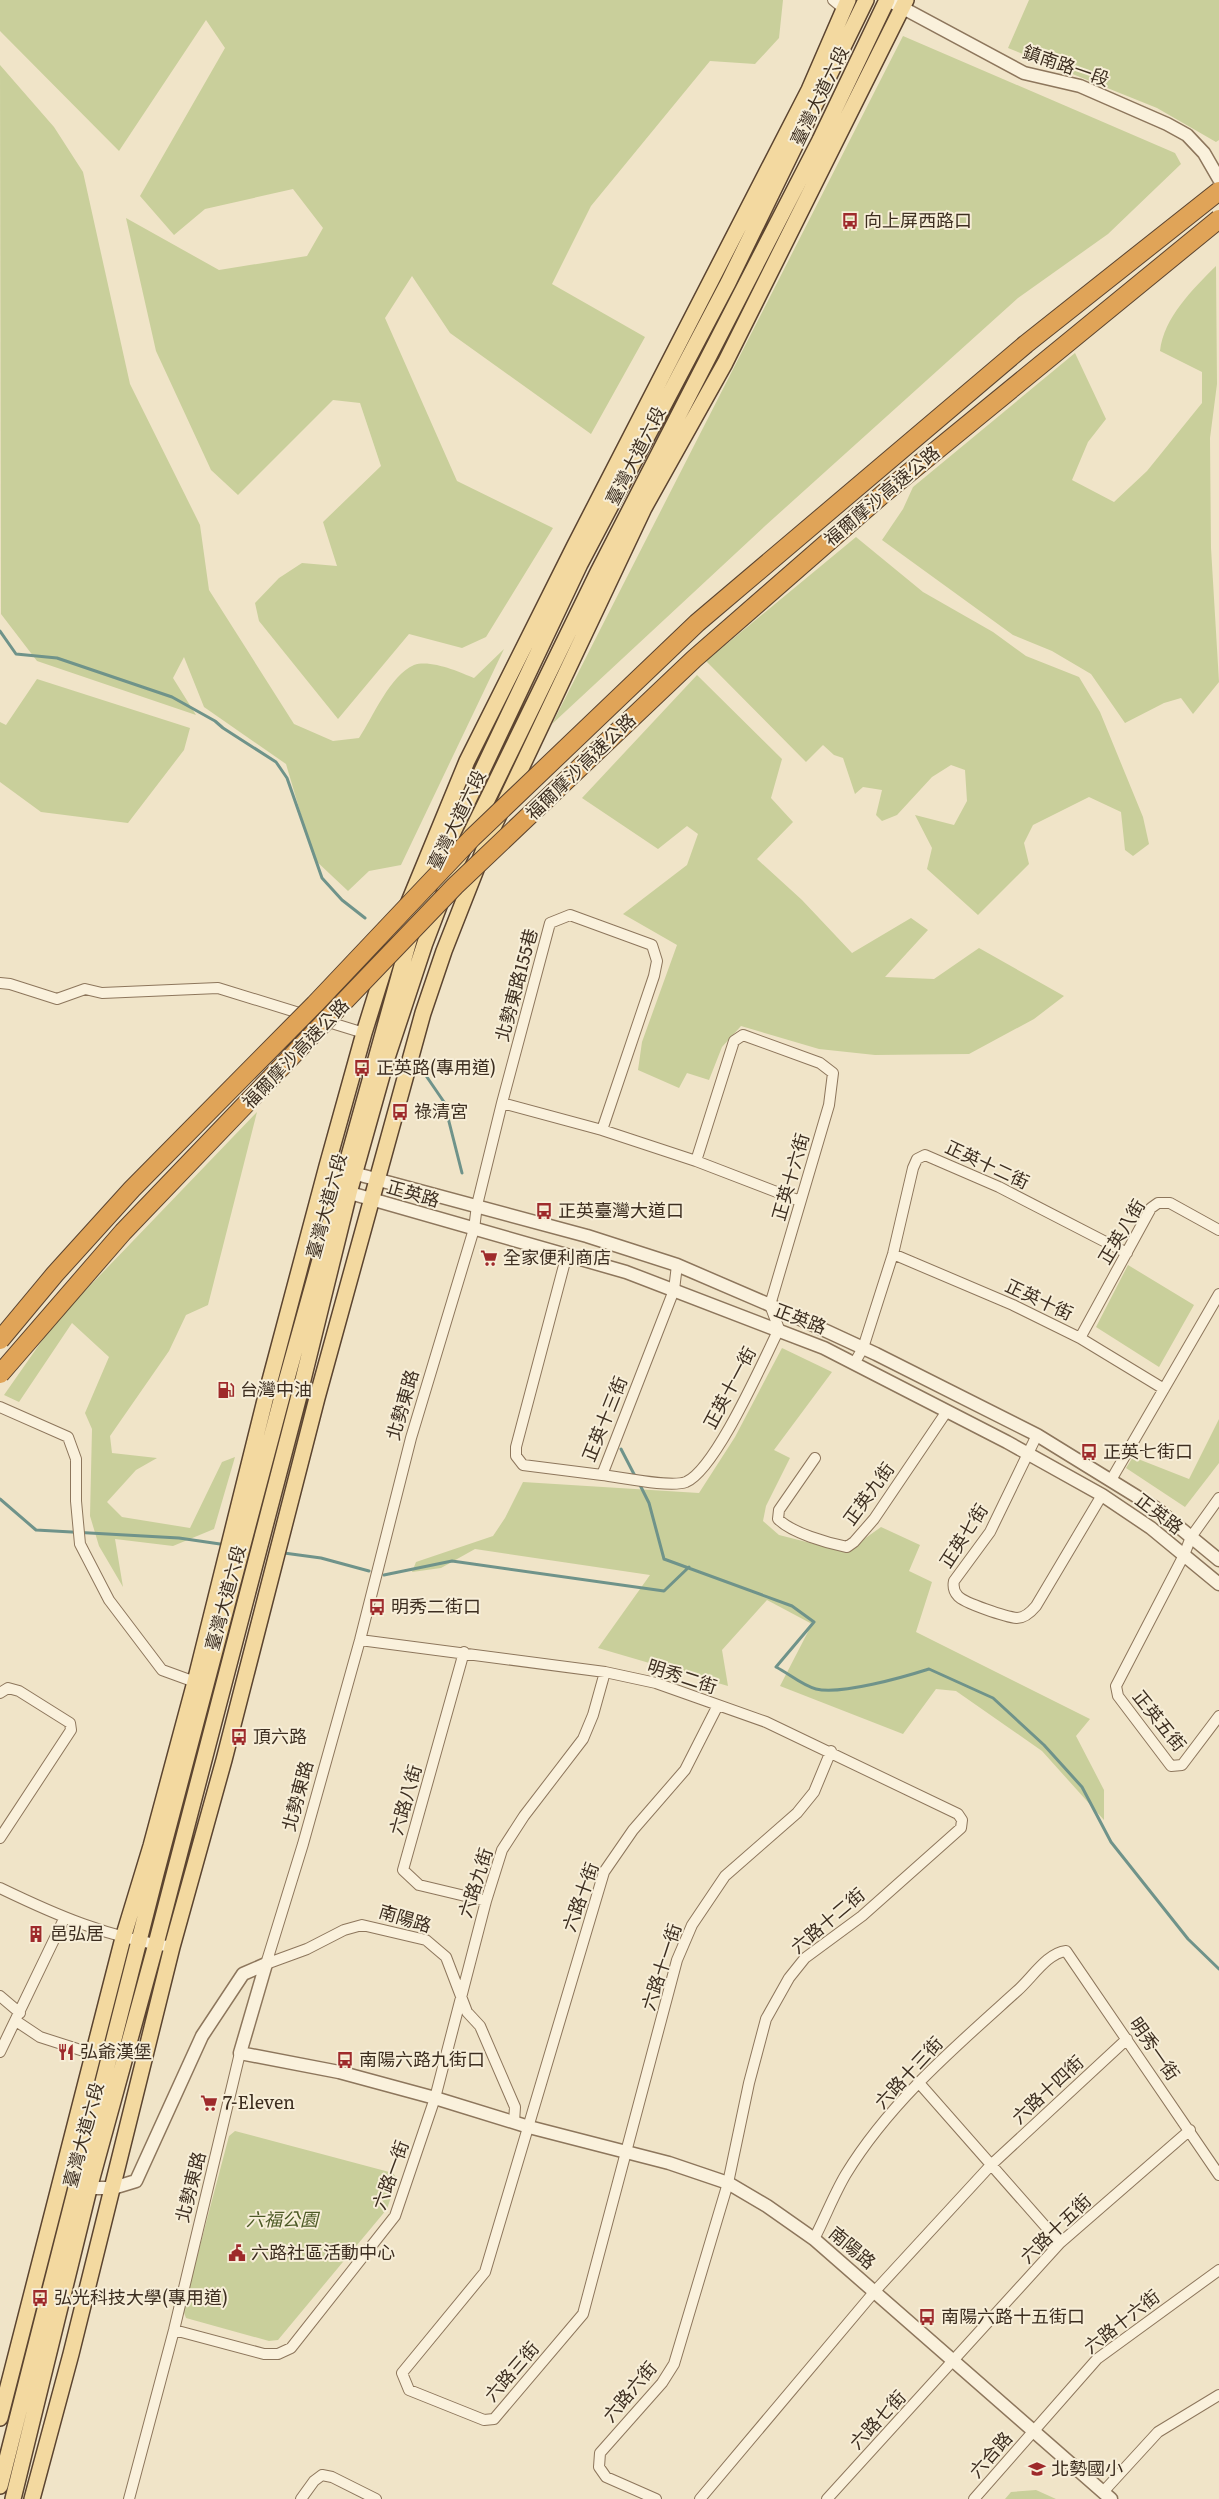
<svg xmlns="http://www.w3.org/2000/svg" width="1219" height="2499" viewBox="0 0 1219 2499" font-family="Literata,'Noto Sans TC',serif">
	<style>
		.green { fill: #c9cf9b }
		.lines { fill: none; stroke-linecap: round; stroke-linejoin: round }
		.stream { stroke: #6f938a; stroke-width: 3 }
		.minor-casing { stroke: #8d765c; stroke-width: 12 }
		.tertiary-casing { stroke: #8d765c; stroke-width: 15 }
		.primary-casing { stroke: #5b4430; stroke-width: 18 }
		.minor { stroke: #faf1dc; stroke-width: 10 }
		.tertiary { stroke: #faf1dc; stroke-width: 12 }
		.primary { stroke: #f3d9a0; stroke-width: 15 }
		.motorway-bridge-casing { stroke: #5b4430; stroke-width: 20; stroke-linecap: butt }
		.motorway-bridge { stroke: #e0a458; stroke-width: 18 }
		.labels { text-anchor: middle; stroke-width: 4; stroke-linejoin: round; paint-order: stroke }
		.street-label { font-size: 18px; fill: #3d2e20; stroke: #f7eed8 }
		.poi-label { font-size: 18px; fill: #3d2e20; stroke: #f7eed8; text-anchor: start }
		.park-label { font-size: 18px; font-style: italic; fill: #4d5a26; stroke: #f7eed8 }
	</style>
	<rect width="100%" height="100%" fill="#f0e4c8"/>
	<!-- green -->
	<path class="green" d="M0 0H783L779 38 755 64 710 61 591 206 552 284 645 337 591 434 450 333 412 276 385 318 457 481 553 528 486 637 462 648 409 634 338 719 259 621 255 603 279 578 302 563 337 566 323 522 381 466 360 403 333 400 238 495 211 470 156 351 126 218 219 270 307 256 323 228 293 189 205 209 174 235 140 196 225 48 206 20 119 151 0 31Z
		M1029 0H1219V140L1216 142 1157 108 1008 48Z
		M903 36 1175 153 1181 164 1108 234 1018 298 765 526 552 724Z
		M0 65 54 127 83 172 130 384 200 525 209 590 294 724 333 741 359 738C373 717 390 675 414 665 430 659 460 672 474 678L504 649 401 865 369 871 348 891 314 859 286 764 204 707 184 657 173 678 196 715 37 661 1 614Z
		M1216 266 1217 384 1210 438 1211 548 1219 682 1193 714 1181 698 1164 703 1125 723 1091 674 1052 651 1013 635 882 540 903 509 913 487 1075 353 1106 419 1088 442 1072 480 1114 502 1147 471 1202 403V372L1160 351C1164 317 1193 289 1216 266Z
		M856 537 923 592 993 632 1026 656 1079 677 1100 712 1143 817 1149 844 1133 856 1125 850 1121 812 1089 797 1033 825 1024 843 1029 864 978 915 927 869 932 848 915 815 954 825 967 801 965 770 951 765 932 777 897 815 882 821 876 815 882 790 863 787 855 794 843 758 834 755 823 745 806 762 706 661Z
		M697 675 782 759 771 798 793 822 757 859 802 900 852 953 911 918 928 930 885 977 934 979 979 948 1064 996 1034 1019 969 1054 875 1055 819 1049 741 1026 722 1047 709 1080 687 1073 679 1088 638 1070 642 1042 677 945 623 914 687 865 698 834 687 826 658 849 582 798Z
		M37 679 190 728 184 750 128 823 41 812 0 782V722L6 725Z
		M257 1112 208 1305 186 1315 169 1351 110 1436 112 1453 157 1458 136 1470 107 1502 122 1517 190 1528 222 1462 235 1457 214 1529 173 1546 115 1539 123 1587 99 1546 90 1516 92 1429 85 1413 109 1357 72 1323 19 1402 4 1395 55 1322Z
		M1128 1265 1194 1305 1159 1367 1096 1327Z
		M782 1348 832 1372 774 1450 790 1458 766 1506 763 1521 779 1535 846 1552 881 1527 920 1545 909 1571 932 1582 916 1632 1090 1719 1076 1736 1104 1790V1820L1042 1751 956 1691 936 1689 903 1734 780 1686 812 1624 767 1600 722 1650 728 1686 598 1648 650 1575 475 1549 441 1568 412 1572 416 1562 493 1536 505 1518 523 1482 699 1493 735 1437Z
		M1219 1419V1463L1185 1507 1126 1468 1133 1457 1189 1479Z
		M235 2131 393 2173 397 2179 387 2209 278 2340 269 2341 186 2318 183 2310 229 2136Z
		M1036 2490 1056 2499H1005L1011 2492Z"/>
	<g class="lines">
		<!-- stream -->
		<path class="stream" d="M0 631 16 654 57 658 172 697 215 721 223 728 276 762 287 778 322 878 342 900 365 918
			M418 1064 444 1102 462 1173
			M621 1449 636 1478
			M639 1483 649 1503 664 1559 792 1606 814 1622 776 1667C788 1673 803 1686 816 1689 841 1695 904 1677 929 1669L993 1698 1044 1745 1082 1787 1111 1842 1188 1939 1219 1969
			M0 1499 36 1530 179 1538 220 1544
			M284 1553 321 1558 369 1571
			M384 1575 452 1561 664 1591 689 1567"/>
		<!-- minor casing -->
		<g class="minor-casing">
			<path id="minor" d="M833 0 844 9
				M0 983 10 984 57 999 85 989 102 993 218 988 364 1033
				M502 1103 602 1130 696 1161 800 1201
				M567 1254 516 1447V1456L523 1465 602 1475 674 1290 677 1265
				M893 1254 1013 1305 1080 1338 1164 1389
				M1080 1338 1151 1208 1158 1203H1170L1219 1230
				M855 1362 863 1348 893 1254 913 1168 917 1159 925 1155 999 1187 1127 1253
				M0 1407 68 1437 76 1459V1501L80 1544 109 1600 162 1670 195 1682
				M1037 1435 990 1532 954 1581C953 1586 954 1592 958 1596 964 1603 1006 1617 1017 1618 1025 1618 1031 1612 1036 1606L1102 1495
				M815 1458 779 1510 778 1519C792 1533 827 1543 847 1547L854 1542 874 1519 947 1411
				M602 1475C620 1477 670 1488 686 1482 716 1469 763 1361 779 1329L770 1305 829 1105 833 1073 820 1063 743 1035 734 1041 696 1161
				M1111 1480 1219 1294
				M1219 1498 1191 1537 1184 1555 1116 1686 1118 1696 1171 1766 1182 1765 1219 1716
				M360 1640 605 1672 656 1683 766 1722 958 1814 962 1820 961 1828 862 1916 805 1958 789 1978 766 2019 749 2083 728 2183 674 2364 662 2383 600 2453 599 2467 606 2477 656 2499
				M464 1652 403 1870 419 1885 486 1901
				M0 1693 8 1688 19 1691 70 1723 71 1730 0 1838
				M718 1705 685 1770 633 1830 604 1872 485 2272 402 2373 409 2390 484 2420 494 2419 583 2314 677 1960 692 1925 725 1876 797 1813 814 1792 831 1751
				M0 1888C58 1916 107 1937 172 1947
				M266 1964 303 1844 360 1640 411 1438 474 1229 477 1205 502 1103 550 923 570 915 652 945 657 961 654 976 602 1130
				M266 1964 307 1949 344 1930 362 1925 426 1940 446 1957 467 2012 480 2026 515 2107 514 2122
				M0 1996 20 2013
				M16 2021 40 2037 93 2054
				M0 2052 64 1919
				M920 2084 1060 2243
				M814 2239C825 2218 834 2194 846 2174 890 2102 955 2047 1017 1991 1032 1978 1047 1953 1066 1951L1219 2175
				M174 2330 264 2354H278L291 2348 395 2216 435 2098 486 1901 502 1850 524 1816 583 1739 593 1715 605 1672
				M1103 2492 1158 2432 1219 2395
				M129 2499 174 2330 240 2053
				M301 2499 314 2481 322 2475 332 2477 376 2499
				M700 2499 875 2291 991 2165 1127 2039
				M827 2499 1060 2243 1190 2130
				M974 2499 1097 2359 1219 2270"/>
		</g>
		<!-- tertiary casing -->
		<g class="tertiary-casing">
			<path id="tertiary" d="M888 0 1024 73 1080 86 1167 124 1187 135 1204 153 1219 179
				M327 1166 587 1236 677 1265 770 1305 876 1354 1037 1435 1157 1509 1219 1560
				M322 1185 626 1272 824 1348 1007 1442 1102 1495 1151 1528 1219 1584
				M266 1964 240 2053 339 2072 435 2098 529 2127 669 2163 728 2183 767 2206 814 2239 1111 2499
				M81 2188H113L136 2181 202 2036 243 1974 266 1964"/>
		</g>
		<!-- primary casing -->
		<g class="primary-casing">
			<path id="primary" d="M0 2418 123 1938 151 1846 195 1682 269 1384 327 1166 364 1033 392 943 467 761 574 547 809 90 848 0
				M0 2486 156 1874 284 1389 410 937 437 866 580 564 728 283 866 0
				M13 2499 89 2189 156 1944 300 1392 349 1193 386 1061 425 943 452 872 598 572 820 140 887 0
				M32 2499 71 2354 172 1947 224 1760 317 1398 423 1013 444 951 490 834 644 508 725 363 906 0"/>
		</g>
		<!-- minor -->
		<use href="#minor" class="minor"/>
		<!-- tertiary -->
		<use href="#tertiary" class="tertiary"/>
		<!-- primary -->
		<use href="#primary" class="primary"/>
		<!-- motorway-bridge casing -->
		<g class="motorway-bridge-casing">
			<path id="motorway-bridge" d="M0 1340 55 1274 132 1189 315 1004 472 838 697 623 1026 344 1219 191
				M0 1374 123 1232 455 886 694 659 883 494 1219 219"/>
		</g>
		<!-- motorway-bridge -->
		<use href="#motorway-bridge" class="motorway-bridge"/>
	</g>
	<!-- icons -->
	<defs>
		<g id="bus-bare" transform="scale(1.35)"><path d="M-5-6H5V4H4V6H2V4H-2V6H-4V4H-5ZM-3.5-4V0h7V-4ZM-3.5 1.2v1.5H-2V1.2ZM2 1.2v1.5H3.5V1.2Z" fill="#9e2a2b" stroke="#f7eed8" stroke-width="2.5" paint-order="stroke"/></g>
		<g id="supermarket-bare" transform="scale(1.35)"><path d="M-6-5.5h2.5l.6 2H6L4.5 2H-2.5L-4.4-4H-6ZM-1.5 3.2a1.3 1.3 0 1 0 .1 0ZM3 3.2a1.3 1.3 0 1 0 .1 0Z" fill="#9e2a2b" stroke="#f7eed8" stroke-width="2.5" paint-order="stroke"/></g>
		<g id="fuel-bare" transform="scale(1.35)"><path d="M-5.5-6h7V0h2V4h1.3V-2.5L3-4.5l.8-.8L6-3V5H2.5V1h-1V6h-7ZM-4.2-4.7v3.2H.2V-4.7Z" fill="#9e2a2b" stroke="#f7eed8" stroke-width="2.5" paint-order="stroke"/></g>
		<g id="building-bare" transform="scale(1.35)"><path d="M-4-6H4V6H1V3H-1V6H-4ZM-2.5-4.3h1.7v1.8h-1.7ZM.8-4.3h1.7v1.8H.8ZM-2.5-1h1.7V.8h-1.7ZM.8-1h1.7V.8H.8Z" fill="#9e2a2b" stroke="#f7eed8" stroke-width="2.5" paint-order="stroke"/></g>
		<g id="restaurant-bare" transform="scale(1.35)"><path d="M-5-6h1v4h1v-4h1v4h1v-4h1v5L-1.5 .5V6h-2V.5L-5-1ZM5-6V6H3V1.5H1.5Q1.5-4 5-6Z" fill="#9e2a2b" stroke="#f7eed8" stroke-width="2.5" paint-order="stroke"/></g>
		<g id="civic-bare" transform="scale(1.35)"><path d="M-.6-6.5H3V-4.5H.6V-3L4-1V1h2V6H-6V1h2V-1L-.6-3ZM-1.2 2.5V6h2.4V2.5Z" fill="#9e2a2b" stroke="#f7eed8" stroke-width="2.5" paint-order="stroke"/></g>
		<g id="school-bare" transform="scale(1.35)"><path d="M0-5L7-2L0 1L-7-2ZM-4 1L0 2.5L4 1V4Q0 6-4 4Z" fill="#9e2a2b" stroke="#f7eed8" stroke-width="2.5" paint-order="stroke"/></g>
	</defs>
	<g fill-rule="evenodd">
		<use href="#bus-bare" x="850" y="221"/>
		<use href="#bus-bare" x="362" y="1068"/>
		<use href="#bus-bare" x="400" y="1112"/>
		<use href="#bus-bare" x="544" y="1211"/>
		<use href="#supermarket-bare" x="489" y="1258"/>
		<use href="#fuel-bare" x="226" y="1390"/>
		<use href="#bus-bare" x="1089" y="1452"/>
		<use href="#bus-bare" x="377" y="1607"/>
		<use href="#bus-bare" x="239" y="1737"/>
		<use href="#building-bare" x="36" y="1934"/>
		<use href="#restaurant-bare" x="66" y="2052"/>
		<use href="#bus-bare" x="345" y="2060"/>
		<use href="#supermarket-bare" x="209" y="2103"/>
		<use href="#civic-bare" x="237" y="2253"/>
		<use href="#bus-bare" x="40" y="2298"/>
		<use href="#bus-bare" x="927" y="2317"/>
		<use href="#school-bare" x="1037" y="2469"/>
	</g>
	<g class="labels">
		<!-- street labels -->
		<g class="street-label">
			<text transform="translate(1066 66) rotate(19)" y="6">鎮南路一段</text>
			<text transform="translate(820 96) rotate(-64)" y="6">臺灣大道六段</text>
			<text transform="translate(636 456) rotate(-63)" y="6">臺灣大道六段</text>
			<text transform="translate(882 496) rotate(-40)" y="6">福爾摩沙高速公路</text>
			<text transform="translate(581 767) rotate(-44)" y="6">福爾摩沙高速公路</text>
			<text transform="translate(457 820) rotate(-64)" y="6">臺灣大道六段</text>
			<text transform="translate(517 985) rotate(-75)" y="6">北勢東路155巷</text>
			<text transform="translate(296 1054) rotate(-46)" y="6">福爾摩沙高速公路</text>
			<text transform="translate(987 1165) rotate(25)" y="6">正英十二街</text>
			<text transform="translate(791 1177) rotate(-74)" y="6">正英十六街</text>
			<text transform="translate(413 1194) rotate(16)" y="6">正英路</text>
			<text transform="translate(327 1206) rotate(-75)" y="6">臺灣大道六段</text>
			<text transform="translate(1122 1232) rotate(-59)" y="6">正英八街</text>
			<text transform="translate(1039 1300) rotate(25)" y="6">正英十街</text>
			<text transform="translate(800 1319) rotate(21)" y="6">正英路</text>
			<text transform="translate(730 1388) rotate(-62)" y="6">正英十一街</text>
			<text transform="translate(403 1405) rotate(-74)" y="6">北勢東路</text>
			<text transform="translate(605 1419) rotate(-68)" y="6">正英十三街</text>
			<text transform="translate(869 1494) rotate(-54)" y="6">正英九街</text>
			<text transform="translate(1159 1514) rotate(37)" y="6">正英路</text>
			<text transform="translate(964 1536) rotate(-57)" y="6">正英七街</text>
			<text transform="translate(226 1598) rotate(-75)" y="6">臺灣大道六段</text>
			<text transform="translate(682 1677) rotate(18)" y="6">明秀二街</text>
			<text transform="translate(1159 1721) rotate(51)" y="6">正英五街</text>
			<text transform="translate(298 1796) rotate(-75)" y="6">北勢東路</text>
			<text transform="translate(406 1800) rotate(-74)" y="6">六路八街</text>
			<text transform="translate(476 1883) rotate(-72)" y="6">六路九街</text>
			<text transform="translate(581 1897) rotate(-70)" y="6">六路十街</text>
			<text transform="translate(405 1919) rotate(17)" y="6">南陽路</text>
			<text transform="translate(828 1921) rotate(-40)" y="6">六路十二街</text>
			<text transform="translate(662 1967) rotate(-72)" y="6">六路十一街</text>
			<text transform="translate(1154 2049) rotate(55)" y="6">明秀一街</text>
			<text transform="translate(909 2073) rotate(-47)" y="6">六路十三街</text>
			<text transform="translate(1048 2090) rotate(-43)" y="6">六路十四街</text>
			<text transform="translate(84 2135) rotate(-75)" y="6">臺灣大道六段</text>
			<text transform="translate(391 2175) rotate(-70)" y="6">六路一街</text>
			<text transform="translate(191 2187) rotate(-76)" y="6">北勢東路</text>
			<text transform="translate(1056 2229) rotate(-44)" y="6">六路十五街</text>
			<text transform="translate(852 2248) rotate(40)" y="6">南陽路</text>
			<text transform="translate(1122 2322) rotate(-38)" y="6">六路十六街</text>
			<text transform="translate(512 2372) rotate(-49)" y="6">六路三街</text>
			<text transform="translate(630 2392) rotate(-50)" y="6">六路六街</text>
			<text transform="translate(878 2420) rotate(-47)" y="6">六路七街</text>
			<text transform="translate(991 2455) rotate(-49)" y="6">六合路</text>
		</g>
		<!-- poi labels -->
		<g class="poi-label">
			<text x="864" y="227">向上屏西路口</text>
			<text x="376" y="1074">正英路(專用道)</text>
			<text x="414" y="1118">祿清宮</text>
			<text x="558" y="1217">正英臺灣大道口</text>
			<text x="503" y="1264">全家便利商店</text>
			<text x="240" y="1396">台灣中油</text>
			<text x="1103" y="1458">正英七街口</text>
			<text x="391" y="1613">明秀二街口</text>
			<text x="253" y="1743">頂六路</text>
			<text x="50" y="1940">邑弘居</text>
			<text x="80" y="2058">弘爺漢堡</text>
			<text x="359" y="2066">南陽六路九街口</text>
			<text x="223" y="2109">7-Eleven</text>
			<text x="251" y="2259">六路社區活動中心</text>
			<text x="54" y="2304">弘光科技大學(專用道)</text>
			<text x="941" y="2323">南陽六路十五街口</text>
			<text x="1051" y="2475">北勢國小</text>
		</g>
		<!-- park labels -->
		<g class="park-label">
			<text x="282" y="2226">六福公園</text>
		</g>
	</g>
</svg>
